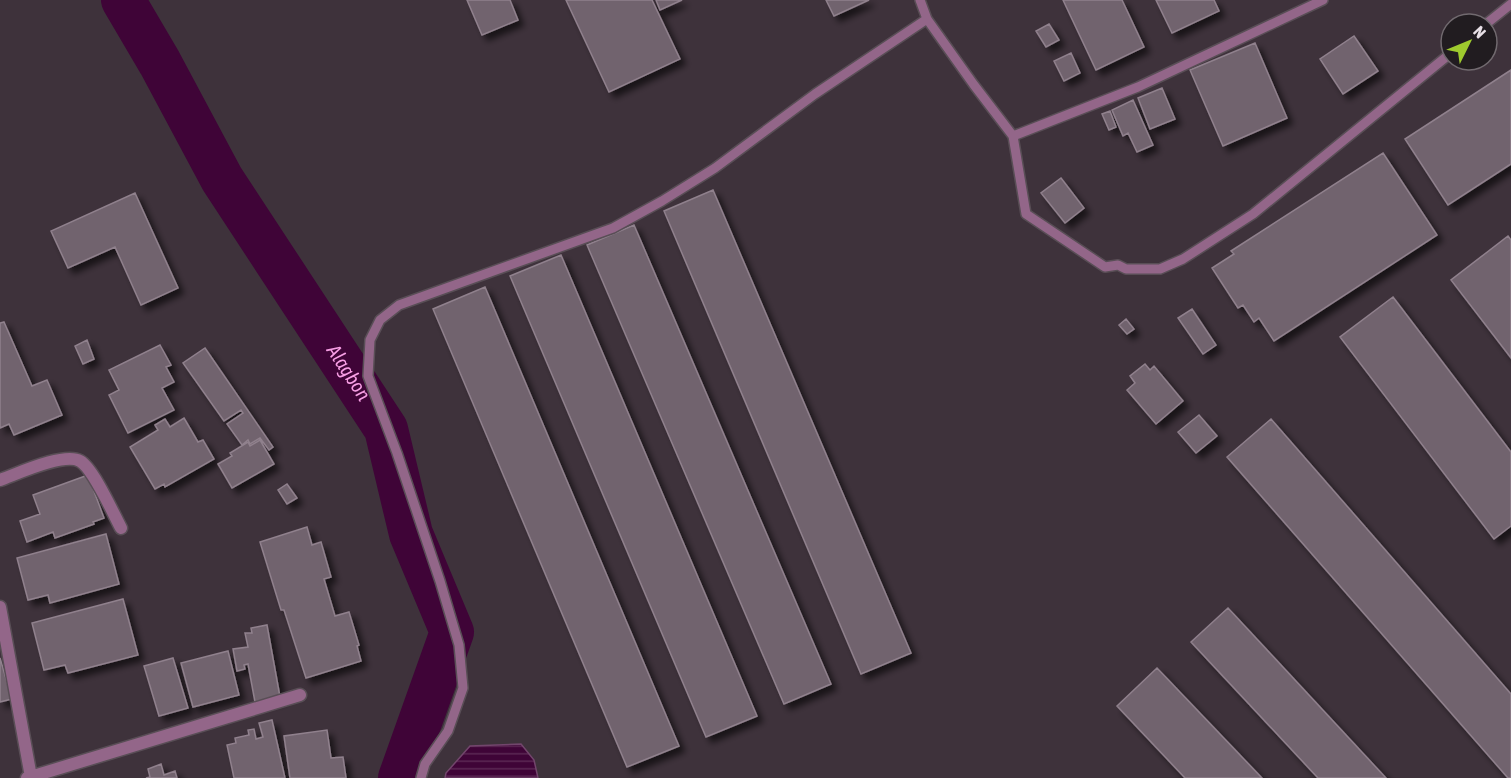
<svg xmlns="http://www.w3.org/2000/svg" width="1511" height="778" viewBox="0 0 1511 778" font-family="'Asap Condensed',sans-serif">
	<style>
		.water { fill: url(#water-rules); stroke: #72466c; stroke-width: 1.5 }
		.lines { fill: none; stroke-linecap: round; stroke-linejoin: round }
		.river { stroke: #3f0437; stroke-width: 44 }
		.building { fill: #71636e; stroke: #90818d; stroke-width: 1.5; filter: url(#shadow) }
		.lane-casing { stroke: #594e56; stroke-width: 12 }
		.street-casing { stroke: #594e56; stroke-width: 15 }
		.lane { stroke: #936689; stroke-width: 9 }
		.street { stroke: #936689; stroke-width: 12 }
		.labels { text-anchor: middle; stroke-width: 5; stroke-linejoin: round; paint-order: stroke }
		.water-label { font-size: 20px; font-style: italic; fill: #f79ee4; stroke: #211c20 }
	</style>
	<defs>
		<pattern id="water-rules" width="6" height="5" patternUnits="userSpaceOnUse" patternTransform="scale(1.5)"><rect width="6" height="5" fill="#3f0437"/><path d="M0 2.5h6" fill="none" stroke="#5b2854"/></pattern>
		<filter id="shadow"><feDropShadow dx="5.5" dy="5.5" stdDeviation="3" flood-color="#0009"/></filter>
	</defs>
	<rect width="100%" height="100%" fill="#3e323b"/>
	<!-- water -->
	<path class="water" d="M521 744 534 760 538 778H445L446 773 470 746Z"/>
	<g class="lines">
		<!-- river -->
		<path class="river" id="s1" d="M123 0 160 63 222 179 386 429 411 534 452 632 400 778"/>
	</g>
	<!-- building -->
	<path class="building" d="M467 0H510L518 20 482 35Z
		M566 0H652L680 59 609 92Z
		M656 0H682L660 10Z
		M826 0H869L834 16Z
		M1063 0H1122L1144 47 1096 70Z
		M1156 0H1214L1219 11 1172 33Z
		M1049 24 1059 40 1046 47 1036 31Z
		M1354 36 1378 71 1343 94 1320 59Z
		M1255 43 1287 118 1223 146 1190 70Z
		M1071 53 1080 73 1064 81 1054 61Z
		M1511 70V164L1448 205 1405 139Z
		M1162 88 1175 119 1150 129 1138 98Z
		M1133 100 1153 145 1137 152 1128 133 1123 136 1112 110Z
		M1110 111 1116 127 1109 130 1102 114Z
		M1383 153 1437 235 1274 341 1259 318 1254 322 1243 305 1238 308 1212 268 1234 254 1231 251Z
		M1061 178 1084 208 1065 223 1041 193Z
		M713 190 911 653 861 674 664 211Z
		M135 193 178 288 141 305 115 247 68 268 51 231Z
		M634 225 831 684 784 704 587 245Z
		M1508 236 1511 240V358L1451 280Z
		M561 255 757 716 706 737 510 276Z
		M485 287 679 746 627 767 433 309Z
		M1393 297 1511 452V526L1494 539 1340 337Z
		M1192 309 1216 345 1203 354 1178 318Z
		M1126 319 1134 329 1127 334 1119 325Z
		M4 322 32 386 47 380 62 415 14 435 9 424 0 428V323Z
		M87 340 94 359 83 364 75 346Z
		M160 345 171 365 166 367 174 382 162 388 174 410 128 433 109 395 119 390 109 370Z
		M205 348 273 447 269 450 260 438 250 444 248 440 242 445 227 424 243 413 241 410 224 421 183 363Z
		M1145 364 1150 370 1154 366 1183 401 1156 424 1127 390 1135 383 1130 376Z
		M1199 415 1217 436 1196 453 1178 432Z
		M184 418 198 442 203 440 214 459 165 487 164 484 155 489 130 447 158 430 155 425 165 419 170 427Z
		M1271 419 1511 694V778H1508L1227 457Z
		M260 440 274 464 232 488 218 464 232 456 230 453 248 442 250 446Z
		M88 475 104 518 93 522 94 524 55 538 53 532 27 542 20 521 40 514 33 495Z
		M287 484 297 498 287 504 278 490Z
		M307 527 312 545 321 542 331 577 324 579 335 616 349 612 359 645 357 646 361 661 306 678 284 610H281L260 542Z
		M106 534 119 584 50 603 48 595 28 600 17 558Z
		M123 599 138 655 68 673 65 665 44 670 32 623Z
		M1228 608 1386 778H1318L1191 642Z
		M267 625 280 697 255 702 248 664 244 665 245 669 237 671 233 649 248 647 245 633H252L251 628Z
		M228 651 239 695 193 707 181 663Z
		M0 658 12 699 0 702Z
		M173 658 188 708 159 716 144 666Z
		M1157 668 1262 778H1185L1117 706Z
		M272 720 285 778H234L227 745 236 743 235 738 249 735 248 730 254 729 256 739 263 737 259 723Z
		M327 730 331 758 343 757 346 778H290L284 736Z
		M161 764 164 775 175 771 177 778H146L150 777 148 769Z"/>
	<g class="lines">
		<!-- lane casing -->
		<g class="lane-casing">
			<path id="lane" d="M920 0 927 19 974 85 1013 136 1026 214 1105 267 1118 265 1126 269H1160L1183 259 1253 214 1451 53
				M1486 24 1511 4
				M1013 136 1138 87 1323 0
				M421 778 425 764 448 731 463 688 459 645 440 581 397 453 368 376 370 340 380 320 399 305 613 228 662 201 715 168 815 94 927 19"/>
		</g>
		<!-- street casing -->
		<g class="street-casing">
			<path id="street" d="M0 480C17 474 64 452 80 461 93 468 113 513 121 528
				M0 607 31 777
				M27 778 300 695"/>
		</g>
		<!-- lane -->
		<use href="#lane" class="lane"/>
		<!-- street -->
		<use href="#street" class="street"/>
	</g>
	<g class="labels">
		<!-- water labels -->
		<g class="water-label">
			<text dy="7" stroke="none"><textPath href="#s1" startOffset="436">Alagbon</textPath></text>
		</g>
	</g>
	<!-- north arrow -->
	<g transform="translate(1469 42) rotate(47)"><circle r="28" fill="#211c20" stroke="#716a6f" stroke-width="1.5"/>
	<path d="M0-4.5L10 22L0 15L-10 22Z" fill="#9eca2e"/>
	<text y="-9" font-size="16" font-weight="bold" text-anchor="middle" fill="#e8e0e6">N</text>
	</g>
</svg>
